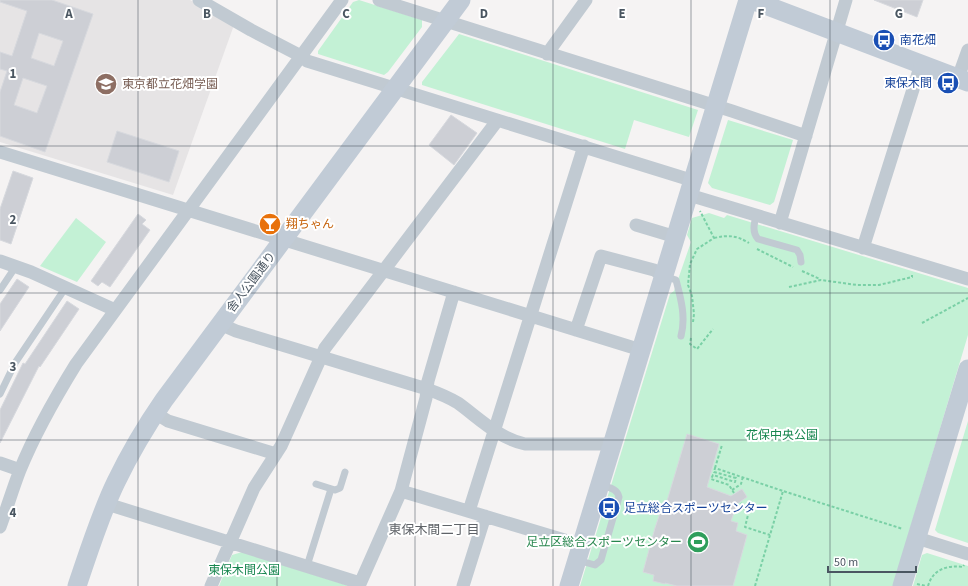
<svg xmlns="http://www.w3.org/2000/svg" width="968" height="586" viewBox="0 0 968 586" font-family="'Source Sans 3','Noto Sans JP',sans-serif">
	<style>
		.education { fill: #e6e4e5 }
		.green { fill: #c3f1d5 }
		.building { fill: #cdcfd5; stroke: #d7d9de; fill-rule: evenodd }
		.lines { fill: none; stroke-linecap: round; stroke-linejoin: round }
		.path { stroke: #7ad0a6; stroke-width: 2; stroke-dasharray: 3 2; stroke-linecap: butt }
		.lane { stroke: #c1cad2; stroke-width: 7 }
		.street { stroke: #c1cad2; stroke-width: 13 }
		.secondary { stroke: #c1cbd6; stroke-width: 19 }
		.grid { fill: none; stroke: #4a5661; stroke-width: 1; stroke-opacity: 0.55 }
		.labels { text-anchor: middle; stroke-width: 4; stroke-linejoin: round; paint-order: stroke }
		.transit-label { font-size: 12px; fill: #164399; stroke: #fff; text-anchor: start }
		.education-label { font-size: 12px; fill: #785e54; stroke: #fff; text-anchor: start }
		.food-label { font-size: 12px; fill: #c56008; stroke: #fff; text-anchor: start }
		.street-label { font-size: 12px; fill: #4a5661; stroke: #fff }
		.park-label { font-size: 12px; fill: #17864f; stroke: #fff }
		.leisure-label { font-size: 12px; fill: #27864d; stroke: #fff; text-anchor: end }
		.neighbourhood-label { font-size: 13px; fill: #5f6368; stroke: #fff }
		.grid-label { font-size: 13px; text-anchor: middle; font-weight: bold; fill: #4a5661; stroke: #fff; stroke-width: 4; stroke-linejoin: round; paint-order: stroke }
	</style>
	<rect width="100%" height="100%" fill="#f5f3f3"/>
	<!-- education -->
	<path class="education" d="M0 0H190L234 25 173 195 0 142Z"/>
	<!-- green -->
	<path class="green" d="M359 0 422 20V27L388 72 384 75 318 54V51L353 2Z
		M459 34 698 110 689 137 634 120 625 149 422 85V82Z
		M728 120 793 140 774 202 770 205 712 188 708 183Z
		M709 213 724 218 727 215 968 288V335L893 586H580L670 294 674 291 691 242 687 235 692 218Z
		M76 218 106 242 77 282 40 266Z
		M968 421V543L938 533 935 530Z
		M242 552 349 586H219L232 555Z
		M927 553 968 566V586H913L922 555Z"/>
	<!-- building -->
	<path class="building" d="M0 0H52L93 14 45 152 0 136V92L7 71 0 69V52L12 56 27 11 0 2ZM39 33 63 41 54 66 31 58ZM23 78 47 86 37 113 14 105Z
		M874 0H923L917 17Z
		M451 115 477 133 454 165 429 145Z
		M117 131 179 151 169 182 107 162Z
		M13 171 33 178 11 244 0 240V209Z
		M138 214 146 220 142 224 150 230 110 287 102 282 98 286 91 281Z
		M17 279 29 287 0 331V304Z
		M67 301 79 309 40 367 39 366 0 443V410L23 363 25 364Z
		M687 434 719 444 707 487 731 496 742 489 747 497 737 504 731 521 738 523 736 531 747 535 733 586H677L665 583V584L653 581 654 575 643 572 655 528 664 501H667Z"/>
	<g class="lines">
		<!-- path -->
		<path class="path" d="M714 238C728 235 736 235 749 243
			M757 249 793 267
			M802 271 820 279
			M789 287 821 280 857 285H879L912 277V275
			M693 322 694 314 692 296 688 285 690 264 697 249 714 238 700 211
			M922 323 968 298
			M691 338 690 344 697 349 713 329
			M715 468 722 445
			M732 490 741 484 743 476
			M734 493 729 485 711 479 713 475 735 482 736 478 714 472 715 468 783 491
			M741 503 748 515 745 527 770 535
			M917 584 926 586
			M755 586 783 491 903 529
			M928 586C933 569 947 565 963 567L964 565"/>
		<!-- lane -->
		<path class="lane" d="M756 216C754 224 752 232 758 239L797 250 800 255 801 262
			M664 276 676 280C681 299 686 317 681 336
			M0 290 16 266
			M0 394 15 363 66 287
			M316 484 335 490 340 488 345 472
			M577 560 595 565 601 560 619 497C617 488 609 488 601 485
			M307 566 331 489"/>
		<!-- street -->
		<path class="street" d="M199 0 251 30 301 56 307 61 694 181
			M379 0 732 111 806 136
			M547 54 586 0
			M958 78 968 50
			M0 152 641 350
			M689 195 968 279
			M780 223 846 0
			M636 225 676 237
			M863 248 921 64
			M0 261 31 272 115 310
			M220 324 236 331 427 389C438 393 448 397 458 403 480 419 498 438 525 444H612
			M576 330 601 256 654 270 664 276
			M155 413 168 421 276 454
			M0 463 20 470
			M401 491 581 545
			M107 504 360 583
			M469 511 584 146
			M0 527C7 508 13 488 20 470 35 433 55 398 76 364L342 0
			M917 538 968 554
			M211 586 254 488 281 446 325 348 497 121
			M359 586 401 491 426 398 428 381 454 292
			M463 586 485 516"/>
		<!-- secondary -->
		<path class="secondary" d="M752 0 968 82
			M77 586C89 551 100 515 116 482 130 453 146 426 164 400L461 0
			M569 586 748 0
			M902 586 968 369"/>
	</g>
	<!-- grid -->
	<path class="grid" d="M138 0V586M277 0V586M415 0V586M553 0V586M691 0V586M830 0V586M0 146H968M0 293H968M0 440H968"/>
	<!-- icons -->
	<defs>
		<g id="bus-disc" transform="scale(1.15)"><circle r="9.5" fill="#1a4fb4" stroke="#fff"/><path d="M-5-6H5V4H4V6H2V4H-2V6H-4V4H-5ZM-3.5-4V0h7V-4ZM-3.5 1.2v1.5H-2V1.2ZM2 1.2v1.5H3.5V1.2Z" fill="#fff"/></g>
		<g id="school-disc" transform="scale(1.15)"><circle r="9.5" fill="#8d6e63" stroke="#fff"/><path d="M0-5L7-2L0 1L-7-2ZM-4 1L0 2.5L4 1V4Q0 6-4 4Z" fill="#fff"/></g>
		<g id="bar-disc" transform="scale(1.15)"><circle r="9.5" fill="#e8710a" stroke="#fff"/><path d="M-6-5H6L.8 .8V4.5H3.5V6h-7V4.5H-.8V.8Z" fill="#fff"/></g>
		<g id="stadium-disc" transform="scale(1.15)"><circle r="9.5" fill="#2e9e5b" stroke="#fff"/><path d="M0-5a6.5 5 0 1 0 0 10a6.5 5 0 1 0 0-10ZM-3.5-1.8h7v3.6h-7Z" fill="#fff"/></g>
	</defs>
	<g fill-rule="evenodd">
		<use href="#bus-disc" x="884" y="40"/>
		<use href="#bus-disc" x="948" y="83"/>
		<use href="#school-disc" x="106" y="84"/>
		<use href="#bar-disc" x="270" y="224"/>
		<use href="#bus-disc" x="609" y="508"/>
		<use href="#stadium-disc" x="698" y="542"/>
	</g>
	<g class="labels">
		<!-- transit labels -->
		<g class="transit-label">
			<text x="900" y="44">南花畑</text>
			<text x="932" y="87" text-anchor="end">東保木間</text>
			<text x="624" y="512">足立総合スポーツセンター</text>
		</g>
		<!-- education labels -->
		<g class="education-label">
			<text x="122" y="88">東京都立花畑学園</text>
		</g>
		<!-- food labels -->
		<g class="food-label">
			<text x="286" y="228">翔ちゃん</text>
		</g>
		<!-- street labels -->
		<g class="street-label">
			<text transform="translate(251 282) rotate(-53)" y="4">舎人公園通り</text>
		</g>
		<!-- park labels -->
		<g class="park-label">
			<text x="782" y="439">花保中央公園</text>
			<text x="244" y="574">東保木間公園</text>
		</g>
		<!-- leisure labels -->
		<g class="leisure-label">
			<text x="682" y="546">足立区総合スポーツセンター</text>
		</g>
		<!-- neighbourhood labels -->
		<g class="neighbourhood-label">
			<text x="434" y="534">東保木間二丁目</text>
		</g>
	</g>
	<g class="grid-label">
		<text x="69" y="18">A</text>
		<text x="207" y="18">B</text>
		<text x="346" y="18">C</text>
		<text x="484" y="18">D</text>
		<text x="622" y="18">E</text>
		<text x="761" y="18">F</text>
		<text x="899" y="18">G</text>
		<text x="13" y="78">1</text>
		<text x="13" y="224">2</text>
		<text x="13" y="371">3</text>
		<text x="13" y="517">4</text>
	</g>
	<!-- scale -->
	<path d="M828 566v6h88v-6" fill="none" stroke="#4a5661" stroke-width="2"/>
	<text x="834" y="566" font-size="12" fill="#4a5661" stroke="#ffffff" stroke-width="3" paint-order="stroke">50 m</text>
</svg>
